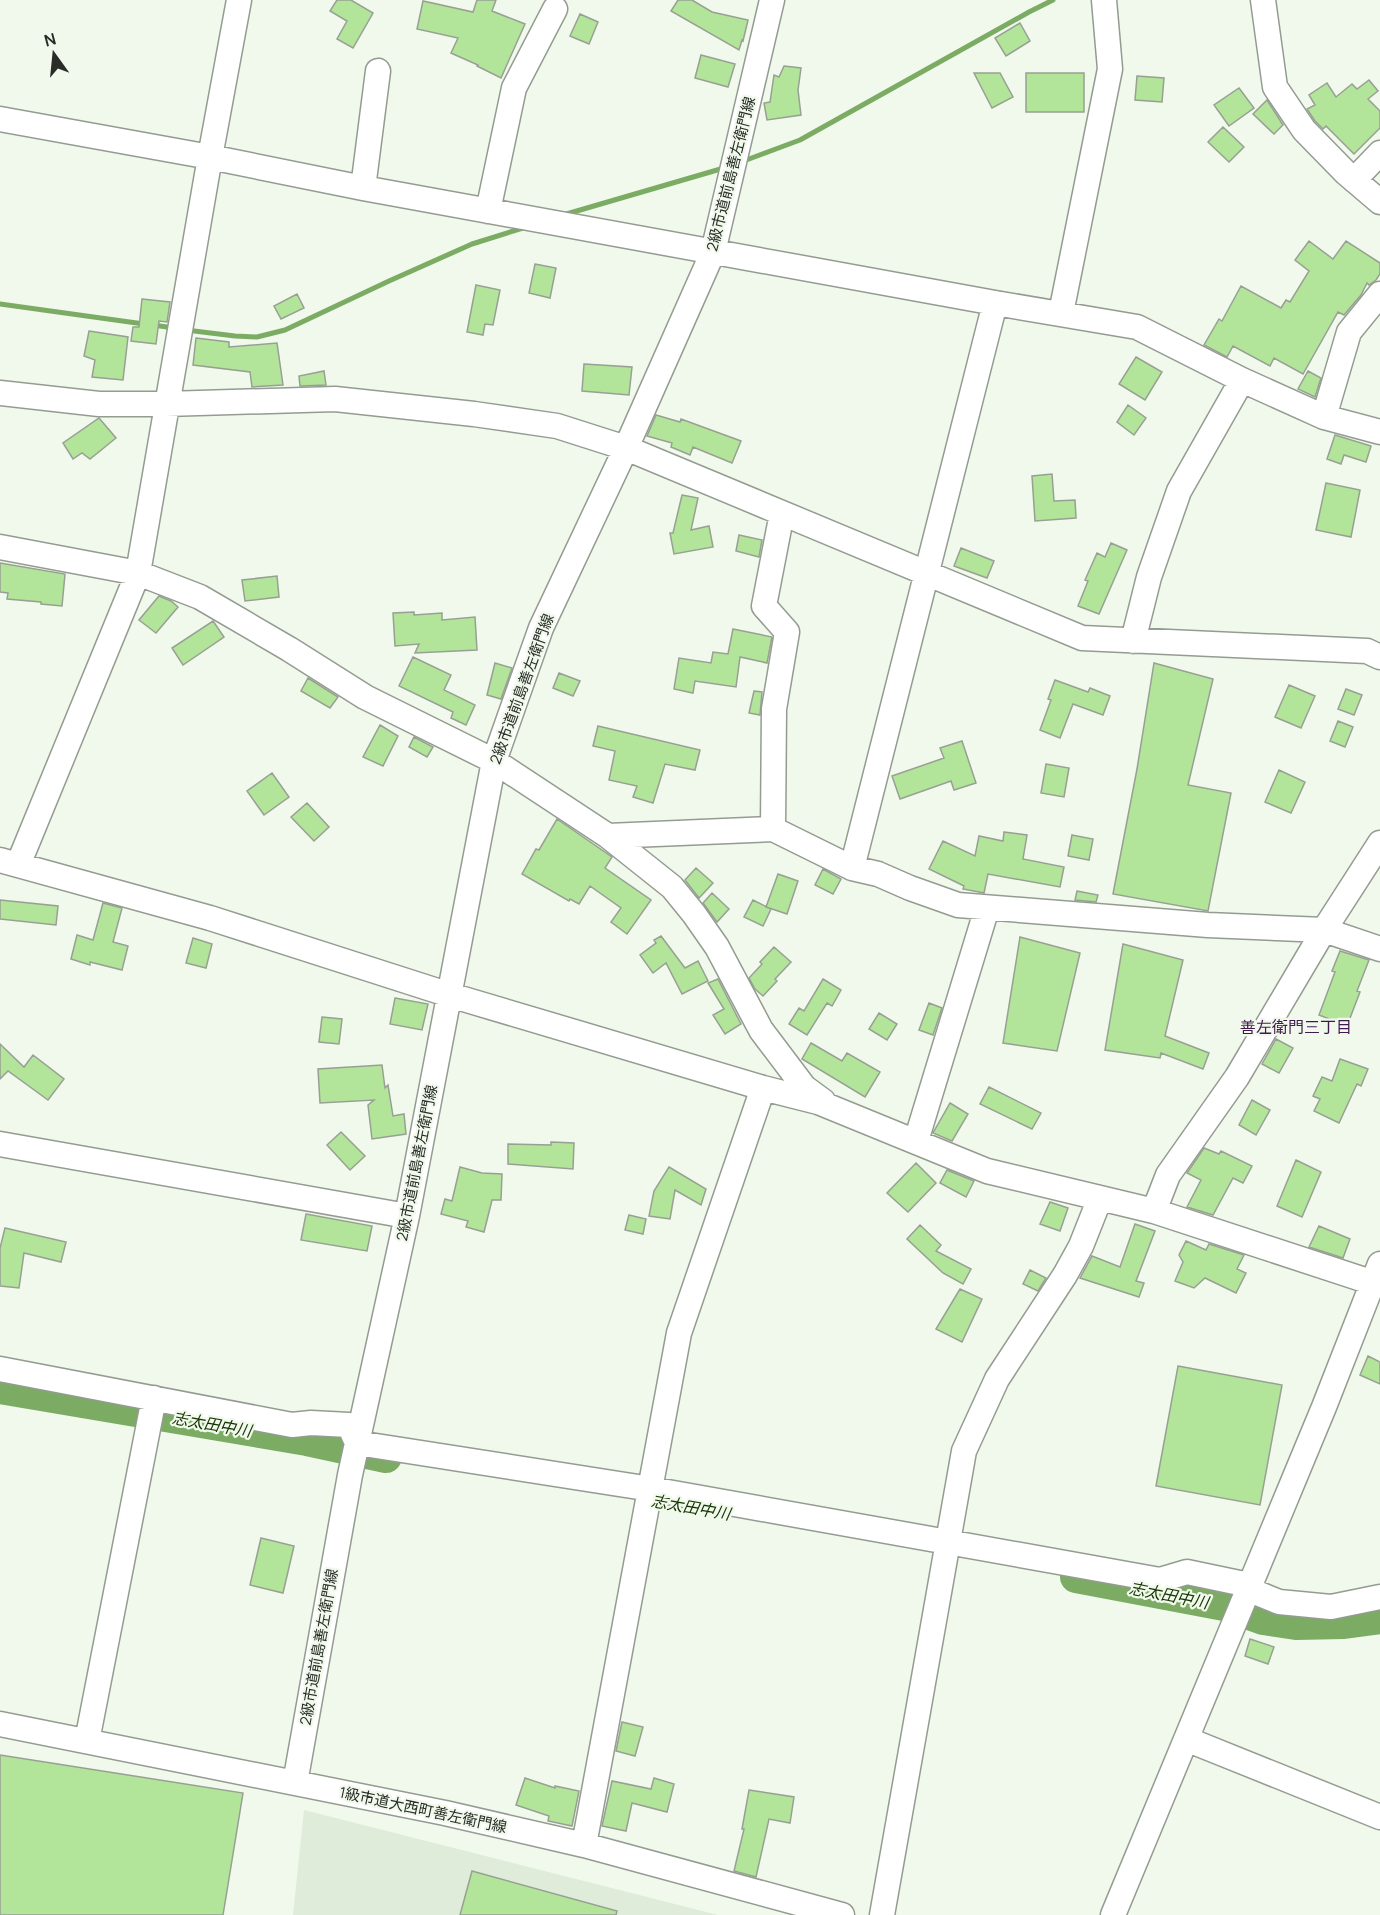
<svg xmlns="http://www.w3.org/2000/svg" width="1380" height="1915" viewBox="0 0 1380 1915" font-family="Manrope,'Noto Sans JP',sans-serif">
	<style>
		.built { fill: #dfecda }
		.lines { fill: none; stroke-linecap: round; stroke-linejoin: round }
		.stream { stroke: #7cac64; stroke-width: 5 }
		.river { stroke: #7cac64; stroke-width: 32 }
		.building { fill: #b2e599; stroke: #98a094; stroke-width: 1.5 }
		.minor-casing { stroke: #949c91; stroke-width: 27 }
		.minor { stroke: #fff; stroke-width: 24 }
		.labels { text-anchor: middle; stroke-width: 4.5; stroke-linejoin: round; paint-order: stroke }
		.street-label { font-size: 15px; fill: #292c27; stroke: #f0f9ec }
		.neighbourhood-label { font-size: 16px; fill: #40194e; stroke: #f0f9ec }
		.water-label { font-size: 16px; font-style: italic; fill: #153300; stroke: #f0f9ec }
	</style>
	<rect width="100%" height="100%" fill="#f0f9ec"/>
	<!-- built -->
	<path class="built" d="M304 1810 718 1915H293Z"/>
	<g class="lines">
		<!-- stream -->
		<path class="stream" d="M741 162 800 140 1029 12 1053 0
			M563 215 724 168
			M0 304 144 324
			M153 325 174 328
			M186 330 235 336 257 337 285 330 389 281 472 244 526 227"/>
		<!-- river -->
		<path class="river" d="M0 1388 307 1440 386 1457
			M1076 1577 1224 1605 1263 1619 1296 1624 1344 1623 1380 1618"/>
	</g>
	<!-- building -->
	<path class="building" d="M337 0H351L373 13 353 48 337 39 347 21 330 11Z
		M477 0H496L492 11 525 24 501 78 477 66 478 65 451 53 458 38 417 29 423 1 473 12Z
		M678 0H692L712 12 748 20 743 41 742 40 739 50 671 11Z
		M580 14 598 22 589 44 570 36Z
		M1020 23 1030 41 1006 56 995 38Z
		M701 55 735 64 728 87 695 78Z
		M784 66 801 68 798 90 801 115 767 120 764 103 770 102 774 75 779 77Z
		M974 73H1000L1013 97 992 108Z
		M1026 73H1084V112H1026Z
		M1137 76 1164 78 1162 102 1135 100Z
		M1369 80 1378 91 1368 99 1380 111V128L1354 154 1326 126 1323 129 1315 121 1307 109 1315 105 1309 95 1327 83 1336 97 1352 84 1357 89Z
		M1239 88 1254 108 1229 126 1214 105Z
		M1267 100 1283 125 1274 134 1253 114Z
		M1223 127 1244 147 1229 162 1208 142Z
		M1309 241 1333 259 1346 241 1380 263V274L1376 280 1369 285 1367 283 1361 295 1344 315 1338 312 1303 374 1274 358 1270 366 1233 346 1227 357 1204 345 1219 319 1222 321 1241 286 1281 308 1286 300 1290 302 1309 271 1295 260Z
		M535 264 556 268 550 298 529 293Z
		M476 285 500 290 493 325 485 324 483 335 467 332Z
		M297 294 304 308 281 319 274 306Z
		M142 299 170 302 167 322 159 321 156 344 131 341 133 327H139Z
		M89 331 128 337 123 380 92 377 95 360 84 356Z
		M196 338 229 342V347L277 343 283 385 252 387 250 372 193 365Z
		M1136 357 1162 372 1145 400 1119 384Z
		M584 364 632 367 629 395 582 391Z
		M324 371 326 385 300 386 299 376Z
		M1308 371 1321 378 1315 397 1298 389Z
		M1128 405 1146 418 1134 435 1117 422Z
		M656 415 680 422 681 419 741 441 732 463 693 447 690 455 671 447 672 443 647 436Z
		M99 418 116 438 90 459 82 453 73 459 63 443Z
		M1335 435 1371 446 1366 462 1344 455 1341 464 1327 459Z
		M1052 474 1054 501 1075 500 1076 518 1035 521 1032 476Z
		M1326 483 1360 490 1351 537 1316 530Z
		M682 495 698 498 691 530 709 526 713 547 674 554 670 533H673Z
		M739 535 762 540 759 557 736 551Z
		M1111 543 1127 550 1099 614 1078 606 1088 581 1085 580 1097 553 1105 557Z
		M961 548 994 561 987 578 954 566Z
		M0 563 65 574 62 606 41 604V602L7 599 8 593 0 592Z
		M277 576 279 597 245 601 242 580Z
		M159 596 171 601 178 607 156 633 139 620Z
		M414 612V615L442 613V620L475 617 477 650 415 653 419 644 395 646 393 613Z
		M213 621 224 637 183 665 172 648Z
		M733 629 772 637 767 663 740 657 736 687 695 681 693 693 674 689 679 658 711 663 713 652 728 654Z
		M413 657 451 675 444 690 475 705 466 725 451 718 453 712 399 686Z
		M495 663 512 668 501 699 487 695Z
		M1154 663 1213 679 1188 785 1231 793 1208 911 1113 894 1137 769Z
		M559 673 580 681 573 696 553 688Z
		M308 678 338 697 330 708 301 691Z
		M1055 680 1088 692 1090 688 1110 696 1103 715 1073 704 1060 738 1040 730 1051 700 1048 699Z
		M1289 685 1315 696 1301 728 1275 717Z
		M1346 689 1362 695 1354 715 1338 709Z
		M754 691 762 692 760 715 749 713Z
		M1338 721 1353 727 1345 747 1330 741Z
		M380 725 398 736 383 766 363 757Z
		M598 726 700 750 695 770 665 764 653 803 633 797 637 786 609 780 615 751 593 746Z
		M414 737 433 747 427 757 409 747Z
		M962 741 976 783 954 790 951 781 900 799 892 776 944 758 940 748Z
		M1046 764 1069 768 1064 797 1041 793Z
		M1279 770 1305 782 1291 813 1265 802Z
		M272 773 289 797 264 815 247 791Z
		M307 803 329 827 314 841 291 817Z
		M557 819 612 857 605 868 651 900 627 934 611 922 621 908 590 886 579 904 570 899 569 901 522 874 536 849 539 850Z
		M1004 832 1027 835 1023 859 1064 867 1060 887 988 874 984 893 979 892 963 889 964 886 929 869 943 841 975 856 979 836 1003 841Z
		M1072 835 1093 839 1089 860 1068 856Z
		M696 868 713 883 699 898 685 880Z
		M823 869 841 879 833 894 815 885Z
		M778 874 798 881 787 914 766 907Z
		M1077 891 1098 895 1096 902 1075 900Z
		M712 893 729 909 717 922 703 903Z
		M0 900 58 906 56 925 0 919Z
		M753 900 771 909 763 926 744 917Z
		M103 903 122 908 113 942 128 946 122 970 90 962V965L71 959 77 935 93 940Z
		M661 936 685 968 698 961 708 981 682 994 666 963 653 973 640 955 656 943 654 940Z
		M1020 937 1080 953 1057 1051 1003 1043Z
		M193 938 212 944 206 968 186 963Z
		M1123 944 1183 960 1165 1036 1209 1053 1203 1069 1161 1053 1160 1058 1105 1050Z
		M774 947 791 962 775 979 777 981 763 996 755 989 749 978 762 964 760 962Z
		M1340 951 1369 960 1357 991 1360 992 1347 1026 1319 1015 1335 972 1332 971Z
		M718 979 741 1024 725 1034 713 1015 724 1009 708 983Z
		M823 979 841 990 832 1006 827 1003 807 1035 789 1024 799 1008 804 1011Z
		M395 998 428 1004 422 1030 390 1024Z
		M929 1003 942 1008 933 1035 919 1030Z
		M879 1013 897 1024 887 1040 869 1029Z
		M322 1017 342 1019 339 1044 319 1042Z
		M1276 1039 1293 1048 1279 1073 1262 1064Z
		M811 1043 842 1061 847 1053 880 1072 865 1097 802 1059Z
		M0 1044 24 1067 33 1055 64 1079 48 1100 8 1071 0 1079Z
		M1340 1059 1368 1069 1361 1086 1357 1084 1339 1123 1314 1111 1320 1099 1313 1096 1322 1077 1332 1081Z
		M382 1065 385 1088 388 1085 393 1116 404 1114 406 1134 372 1139 368 1105 374 1100 320 1103 318 1069Z
		M989 1087 1041 1113 1032 1129 980 1104Z
		M1252 1100 1270 1110 1256 1135 1239 1125Z
		M950 1103 968 1114 952 1141 933 1133Z
		M341 1132 365 1156 350 1170 327 1145Z
		M551 1142 574 1143 573 1169 508 1164V1144L551 1145Z
		M1204 1148 1219 1154 1221 1151 1252 1166 1243 1183 1233 1178 1213 1215 1187 1207 1201 1180 1187 1173Z
		M1296 1160 1321 1172 1302 1217 1277 1206Z
		M916 1163 936 1183 908 1212 887 1193Z
		M460 1167 482 1173 502 1174 501 1200H492L484 1232 466 1227 468 1221 441 1214 445 1199 452 1201Z
		M669 1167 706 1189 701 1205 675 1190 670 1219 649 1216 654 1191Z
		M947 1170 974 1181 966 1197 940 1183Z
		M1050 1202 1068 1208 1060 1231 1040 1224Z
		M306 1214 372 1226 367 1251 301 1240Z
		M629 1215 646 1219 643 1234 625 1230Z
		M1135 1224 1155 1231 1136 1281 1144 1283 1139 1297 1080 1278 1092 1256 1120 1267Z
		M920 1225 941 1245 936 1251 971 1269 963 1284 943 1273 907 1239Z
		M1319 1226 1350 1239 1343 1258 1309 1247Z
		M5 1228 66 1242 61 1262 24 1253 19 1288 0 1286V1248Z
		M1186 1241 1206 1250 1209 1244 1244 1255 1237 1269 1246 1273 1236 1293 1205 1278 1194 1288 1175 1281 1183 1262 1179 1255Z
		M1030 1270 1046 1278 1038 1291 1023 1284Z
		M960 1289 982 1299 962 1342 936 1329Z
		M1368 1356 1380 1362V1384L1360 1375Z
		M1178 1366 1282 1385 1260 1505 1156 1486Z
		M261 1538 294 1546 283 1593 250 1585Z
		M1250 1639 1274 1647 1268 1664 1245 1656Z
		M622 1722 643 1727 635 1756 616 1751Z
		M0 1755 243 1793 223 1915H0Z
		M525 1778 555 1788V1786L579 1791 572 1826 548 1821 549 1816 516 1805Z
		M654 1778 674 1784 667 1812 632 1803 626 1831 602 1826 612 1781 651 1789Z
		M749 1790 794 1797 790 1823 769 1819 756 1877 734 1871 744 1829H742Z
		M472 1871 617 1911 616 1915H460Z"/>
	<g class="lines">
		<!-- minor casing -->
		<g class="minor-casing">
			<path id="minor" d="M1263 0 1275 87 1304 130 1346 173 1380 202
				M0 119 210 157 363 188 995 303 1137 327 1242 380 1324 417 1380 432
				M1354 180 1380 153
				M363 188 378 71
				M488 211 514 88 555 9
				M1061 313 1110 69 1104 0
				M0 393 99 404H166L335 399 474 414 557 426 626 448 1082 638 1367 651 1380 657
				M1324 417 1349 332 1380 294
				M0 547 138 573 200 597 289 649 365 697 494 761 608 836 672 887 694 914 717 947 761 1030 804 1087 823 1101
				M1133 641 1149 577 1179 491 1242 380
				M773 829 774 709 787 632 764 606 782 513
				M608 836 773 829 852 868 878 874 910 888 958 905 1208 925 1324 930 1380 949
				M0 860 210 918 450 995 763 1088 818 1102 987 1171 1154 1211 1380 1285
				M18 865 138 573 210 157 239 0
				M852 868 995 303
				M916 1141 987 908
				M0 1144 407 1216
				M1154 1211 1168 1175 1237 1077 1324 930 1380 843
				M0 1369 292 1425 311 1423 349 1425 357 1443 651 1489 1160 1580 1187 1572 1249 1585
				M1247 1589 1279 1602 1331 1607 1380 1597
				M0 1724 445 1813 584 1845 842 1915
				M1186 1739 1380 1817
				M87 1741 154 1398
				M295 1783 350 1475 407 1216 494 761 541 628 626 448 713 252 772 0
				M584 1845 679 1333 763 1088
				M882 1915 964 1451 997 1379 1065 1275 1081 1246 1100 1198
				M1113 1915 1324 1407 1380 1264"/>
		</g>
		<!-- minor -->
		<use href="#minor" class="minor"/>
	</g>
	<g class="labels">
		<!-- street labels -->
		<g class="street-label">
			<text transform="translate(731 174) rotate(-76)" y="5">2級市道前島善左衛門線</text>
			<text transform="translate(522 689) rotate(-70)" y="5">2級市道前島善左衛門線</text>
			<text transform="translate(417 1163) rotate(-79)" y="5">2級市道前島善左衛門線</text>
			<text transform="translate(319 1647) rotate(-80)" y="5">2級市道前島善左衛門線</text>
			<text transform="translate(423 1810) rotate(12)" y="5">1級市道大西町善左衛門線</text>
		</g>
		<!-- neighbourhood labels -->
		<g class="neighbourhood-label">
			<text x="1296" y="1033">善左衛門三丁目</text>
		</g>
		<!-- water labels -->
		<g class="water-label">
			<text transform="translate(212 1424) rotate(10)" y="6">志太田中川</text>
			<text transform="translate(691 1507) rotate(10)" y="6">志太田中川</text>
			<text transform="translate(1169 1595) rotate(11)" y="6">志太田中川</text>
		</g>
	</g>
	<!-- north arrow -->
	<g transform="translate(54 54) rotate(345)" stroke="#f0f9ec" stroke-width="4.5" paint-order="stroke">
	<path d="M0-4.5L10 22L0 15L-10 22Z" fill="#292c27"/>
	<text y="-9" font-size="16" font-weight="bold" text-anchor="middle" fill="#292c27">N</text>
	</g>
</svg>
